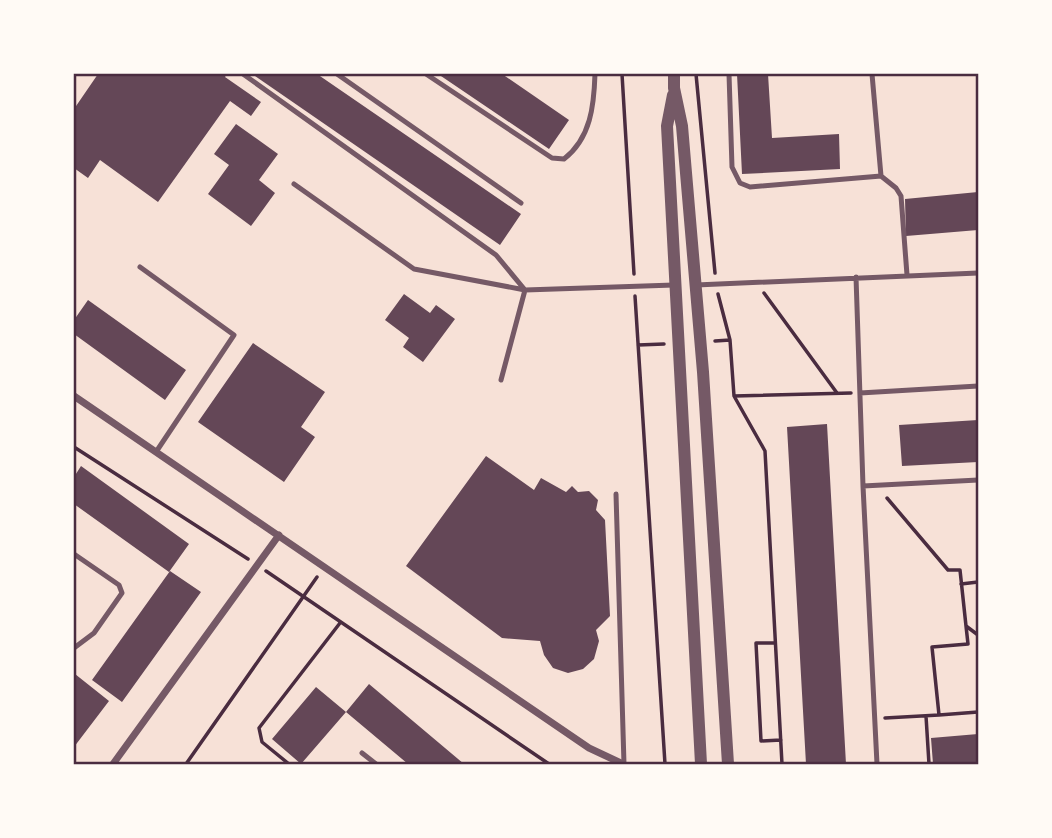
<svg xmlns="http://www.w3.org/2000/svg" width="1052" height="838" viewBox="0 0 1052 838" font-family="Barlow,sans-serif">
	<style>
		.building { fill: #644757 }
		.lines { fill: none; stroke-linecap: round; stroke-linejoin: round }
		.path { stroke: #4a2c40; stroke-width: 3.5 }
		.service { stroke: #755966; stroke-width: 5 }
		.minor { stroke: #755966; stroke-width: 7 }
		.tertiary { stroke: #755966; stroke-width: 12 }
		.neatline { fill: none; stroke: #4a2c40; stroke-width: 2.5 }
	</style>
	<rect width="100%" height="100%" fill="#f7e1d7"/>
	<!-- building -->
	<path class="building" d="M98 74H227L225 77 261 102 251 116 230 101 158 202 100 160 88 178 74 168V109Z
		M257 74H317L521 214 500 245 255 76Z
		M438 74H502L569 120 549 149Z
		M737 74H768L772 138 839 134 840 169 742 174Z
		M236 124 278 154 259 180 275 193 251 226 208 194 229 165 214 154Z
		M978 192V230L906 236 905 199Z
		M404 294 430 313 436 305 455 319 423 362 403 347 409 338 385 320Z
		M88 300 186 370 165 400 74 334V320Z
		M253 343 325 392 301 427 315 437 284 482 198 422Z
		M978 420V462L902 466 899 425Z
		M827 424 846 764H806L787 427Z
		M486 456 534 490 541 478 566 492 572 486 578 492 589 491 598 500 596 510 605 520 610 616 596 630 599 641 594 659 583 669 568 673 553 668 544 655 540 641 502 638 406 566Z
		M81 466 189 544 169 572 74 504V477Z
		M170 571 201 592 122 702 92 680Z
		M75 674 109 701 74 747V676Z
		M369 684 464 764H408L346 712Z
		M316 687 346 712 301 764 272 739Z
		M978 734V764H933L931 738Z"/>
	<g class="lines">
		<!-- path -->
		<path class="path" d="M622 74 634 274
			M696 74 715 273
			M764 293 837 393
			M718 294 730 340 734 396 765 451 782 764
			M635 296 665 764
			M715 341 730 340
			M638 345 664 344
			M734 396 851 393
			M74 447 248 559
			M887 498 948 570H960L966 626 978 635
			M266 571 549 764
			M961 584 978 582
			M966 626 968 644 932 647 939 715 978 712
			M775 643H756L761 741 781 740
			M926 716 929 764
			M885 718 939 715
			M186 764 317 577
			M289 764 262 742 259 728 340 623"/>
		<!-- service -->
		<path class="service" d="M243 74 496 255 525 290 414 269 294 184
			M337 74 521 203
			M426 74 552 158 564 159C591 138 594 105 595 74
			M729 74 732 167 740 183 750 187 881 176 896 188 901 196 907 275
			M872 74 881 176
			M140 267 234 335 156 452
			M856 277 863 486
			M696 285 978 273
			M501 380 525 290 674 285
			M860 393 978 386
			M616 494 624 764
			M74 554 119 585 122 593 94 633 74 648
			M362 753 376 764
			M877 764 863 486 978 480"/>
		<!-- minor -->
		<path class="minor" d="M74 396 589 748 623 764
			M113 764 279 535"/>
		<!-- tertiary -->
		<path class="tertiary" d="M674 74V88L682 126 703 372 728 764
			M673 95 667 126 701 764"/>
	</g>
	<!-- border -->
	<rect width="1052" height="838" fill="none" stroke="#fffaf5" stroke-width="150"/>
	<rect x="75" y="75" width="902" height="688" class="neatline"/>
</svg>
